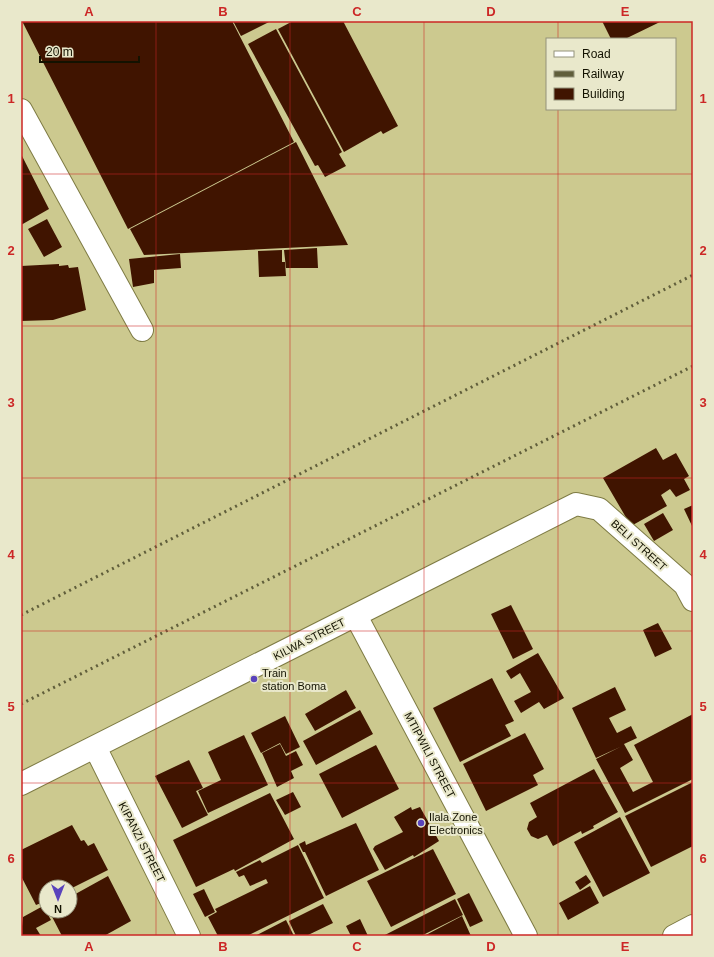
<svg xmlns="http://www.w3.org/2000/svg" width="714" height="957" viewBox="0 0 714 957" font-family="Helvetica,sans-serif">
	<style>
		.building { fill: #401400 }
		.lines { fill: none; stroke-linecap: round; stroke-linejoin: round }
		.minor-casing { stroke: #7e7b44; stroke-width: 24 }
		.minor { stroke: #fff; stroke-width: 22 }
		.rail { stroke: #605e3b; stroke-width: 3; stroke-dasharray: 2 4; stroke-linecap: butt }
		.grid { fill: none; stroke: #cc2726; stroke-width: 1; stroke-opacity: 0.55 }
		.poi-dot { fill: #5943bc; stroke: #e9e8cb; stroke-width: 1.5 }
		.labels { text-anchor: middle; stroke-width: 4; stroke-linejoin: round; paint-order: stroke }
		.street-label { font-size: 11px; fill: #131200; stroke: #e9e8cb }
		.poi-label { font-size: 11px; fill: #131200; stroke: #e9e8cb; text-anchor: start }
		.neatline { fill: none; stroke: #cc2726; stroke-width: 1.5 }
		.grid-label { font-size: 13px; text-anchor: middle; font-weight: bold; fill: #cc2726 }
	</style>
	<rect width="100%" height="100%" fill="#ccc98f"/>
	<!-- building -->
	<path class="building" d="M22 21H232L294 142 128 229Z
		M233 21H271L241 36Z
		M293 21H343L398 126 383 134 381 131 344 152 278 29Z
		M602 21H662L625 39H611Z
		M276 29 342 152 339 154 346 166 325 177 318 165 315 166 248 44Z
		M296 142 348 245 144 255 130 229Z
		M21 154 49 209 21 225Z
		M47 219 62 247 44 257 28 229Z
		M317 248 318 268H286L284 250Z
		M282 250V262H285L286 276 259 277 258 251Z
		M180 254 181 268 154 270V283L133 287 129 259Z
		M59 264V266L68 265 69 268 78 267 86 310 53 320 21 321V266Z
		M656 448 663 460 676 453 689 476 684 479 690 490 676 497 670 489 661 495 667 506 631 526 603 478Z
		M693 505V528L684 509Z
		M663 513 673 530 654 541 644 524Z
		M511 605 533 649 513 659 491 614Z
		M658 623 672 649 655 657 643 630Z
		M538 653 564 698 544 709 539 702 521 713 514 701 531 692 520 673 511 679 506 671Z
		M492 678 514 721 505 725 511 736 460 762 433 708Z
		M615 687 626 710 609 718 617 733 631 726 637 738 624 744 633 760 620 768 633 792 653 782 634 745 693 714V779L625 813 596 759 620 747 596 758 572 708Z
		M346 690 356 708 315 731 305 714Z
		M360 710 373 734 316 765 303 741Z
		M285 716 300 747 286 754 280 743 261 753 251 733Z
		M525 733 544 769 533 775 538 785 486 811 463 764Z
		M244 735 268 785 208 813 198 791 221 780 208 752Z
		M280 744 286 756 296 751 303 765 291 771 294 778 277 787 262 753Z
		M376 745 399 789 342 818 319 774Z
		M189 760 203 788 196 791 208 815 182 828 155 776Z
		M594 769 618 812 593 826 594 828 582 834 581 831 553 846 547 835 538 839 531 836 527 829 529 822 537 817 530 803Z
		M693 782V846L651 867 625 816Z
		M293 792 301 807 285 815 276 800Z
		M270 793 294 839 235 871 234 869 196 887 173 840Z
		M411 807 412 810 420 807 439 841 414 857 413 855 385 870 373 849 375 846 403 832 394 817Z
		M620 817 650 873 603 897 574 842Z
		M356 823 379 870 326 896 305 852H303L299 844 305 841 306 845Z
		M72 825 81 841 84 840 88 846 94 843 108 870 70 889V887H46V901L36 905 21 876V850Z
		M298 845 324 898 247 936H218L208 917 217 912 215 909 268 883 266 879 250 886 244 875 239 877 236 872 260 860 262 863Z
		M433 849 456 894 391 927 367 881Z
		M586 875 591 882 580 890 575 882Z
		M108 876 131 921 104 936H62L49 911H70V897Z
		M590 886 599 903 568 920 559 903Z
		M204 889 215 912 205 917 193 894Z
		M469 893 483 921 470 927 457 899Z
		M455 899 463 915 421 936H383Z
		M323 904 333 923 306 936H296L289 921Z
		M43 906 51 920 36 928 41 936H21L23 917Z
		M462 916 471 936H424Z
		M360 919 368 936H351L346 926Z
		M286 920 294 936H255Z"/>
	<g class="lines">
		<!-- minor casing -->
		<g class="minor-casing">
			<path id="minor" d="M21 110 142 330
				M356 616 526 936
				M95 747 189 936
				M21 784 576 504 599 509 685 585 693 600
				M674 936 693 926"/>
		</g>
		<!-- minor -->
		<use href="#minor" class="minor"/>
		<!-- rail -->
		<path class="rail" d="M21 615 693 275
			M21 704 693 366"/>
	</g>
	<!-- grid -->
	<path class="grid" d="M156 21V936M290 21V936M424 21V936M558 21V39M558 109V936M21 174H693M21 326H693M21 478H693M21 631H693M21 783H693"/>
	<!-- markers -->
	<g class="poi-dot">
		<circle cx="254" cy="679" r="4"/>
		<circle cx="421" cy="823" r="4"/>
	</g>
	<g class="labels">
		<!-- street labels -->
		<g class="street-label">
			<text transform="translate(639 545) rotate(42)" y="4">BELI STREET</text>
			<text transform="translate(309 639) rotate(-27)" y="4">KILWA STREET</text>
			<text transform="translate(430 755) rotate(62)" y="4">MTIPWILI STREET</text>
			<text transform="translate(142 842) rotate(63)" y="4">KIPANZI STREET</text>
		</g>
		<!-- poi labels -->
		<g class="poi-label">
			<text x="262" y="677">Train<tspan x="262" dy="13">station Boma</tspan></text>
			<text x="429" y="821">Ilala Zone<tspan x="429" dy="13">Electronics</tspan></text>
		</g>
	</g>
	<!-- border -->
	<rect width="714" height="957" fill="none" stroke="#e9e8cb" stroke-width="44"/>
	<!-- legend -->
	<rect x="546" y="38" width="130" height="72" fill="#e9e8cb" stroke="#93927a"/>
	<rect x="554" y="51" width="20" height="6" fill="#ffffff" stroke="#93927a"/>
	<text x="582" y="58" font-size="12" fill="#131200">Road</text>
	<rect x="554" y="71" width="20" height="6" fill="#605e3b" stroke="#93927a"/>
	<text x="582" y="78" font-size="12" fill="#131200">Railway</text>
	<rect x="554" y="88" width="20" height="12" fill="#401400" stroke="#93927a"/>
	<text x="582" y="98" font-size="12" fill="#131200">Building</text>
	<!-- north arrow -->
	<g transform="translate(58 899) rotate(180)"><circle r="19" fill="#e9e8cb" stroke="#93927a"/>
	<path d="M0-3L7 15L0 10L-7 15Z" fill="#5943bc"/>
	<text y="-6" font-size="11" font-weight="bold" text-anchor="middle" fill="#131200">N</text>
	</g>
	<!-- scale -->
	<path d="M40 56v6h99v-6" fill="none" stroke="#131200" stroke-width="2"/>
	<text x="46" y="56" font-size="12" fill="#131200" stroke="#e9e8cb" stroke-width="3" paint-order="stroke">20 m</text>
	<rect x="22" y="22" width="670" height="913" class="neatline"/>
	<g class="grid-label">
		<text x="89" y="16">A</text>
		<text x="223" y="16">B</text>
		<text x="357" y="16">C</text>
		<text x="491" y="16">D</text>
		<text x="625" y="16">E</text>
		<text x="11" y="103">1</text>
		<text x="703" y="103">1</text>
		<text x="11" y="255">2</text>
		<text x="703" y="255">2</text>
		<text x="11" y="407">3</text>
		<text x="703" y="407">3</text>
		<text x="11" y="559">4</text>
		<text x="703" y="559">4</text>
		<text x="11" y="711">5</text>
		<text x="703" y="711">5</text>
		<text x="11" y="863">6</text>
		<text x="703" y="863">6</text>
		<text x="89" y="951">A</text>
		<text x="223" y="951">B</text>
		<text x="357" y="951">C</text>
		<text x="491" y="951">D</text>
		<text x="625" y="951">E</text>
	</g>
</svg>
